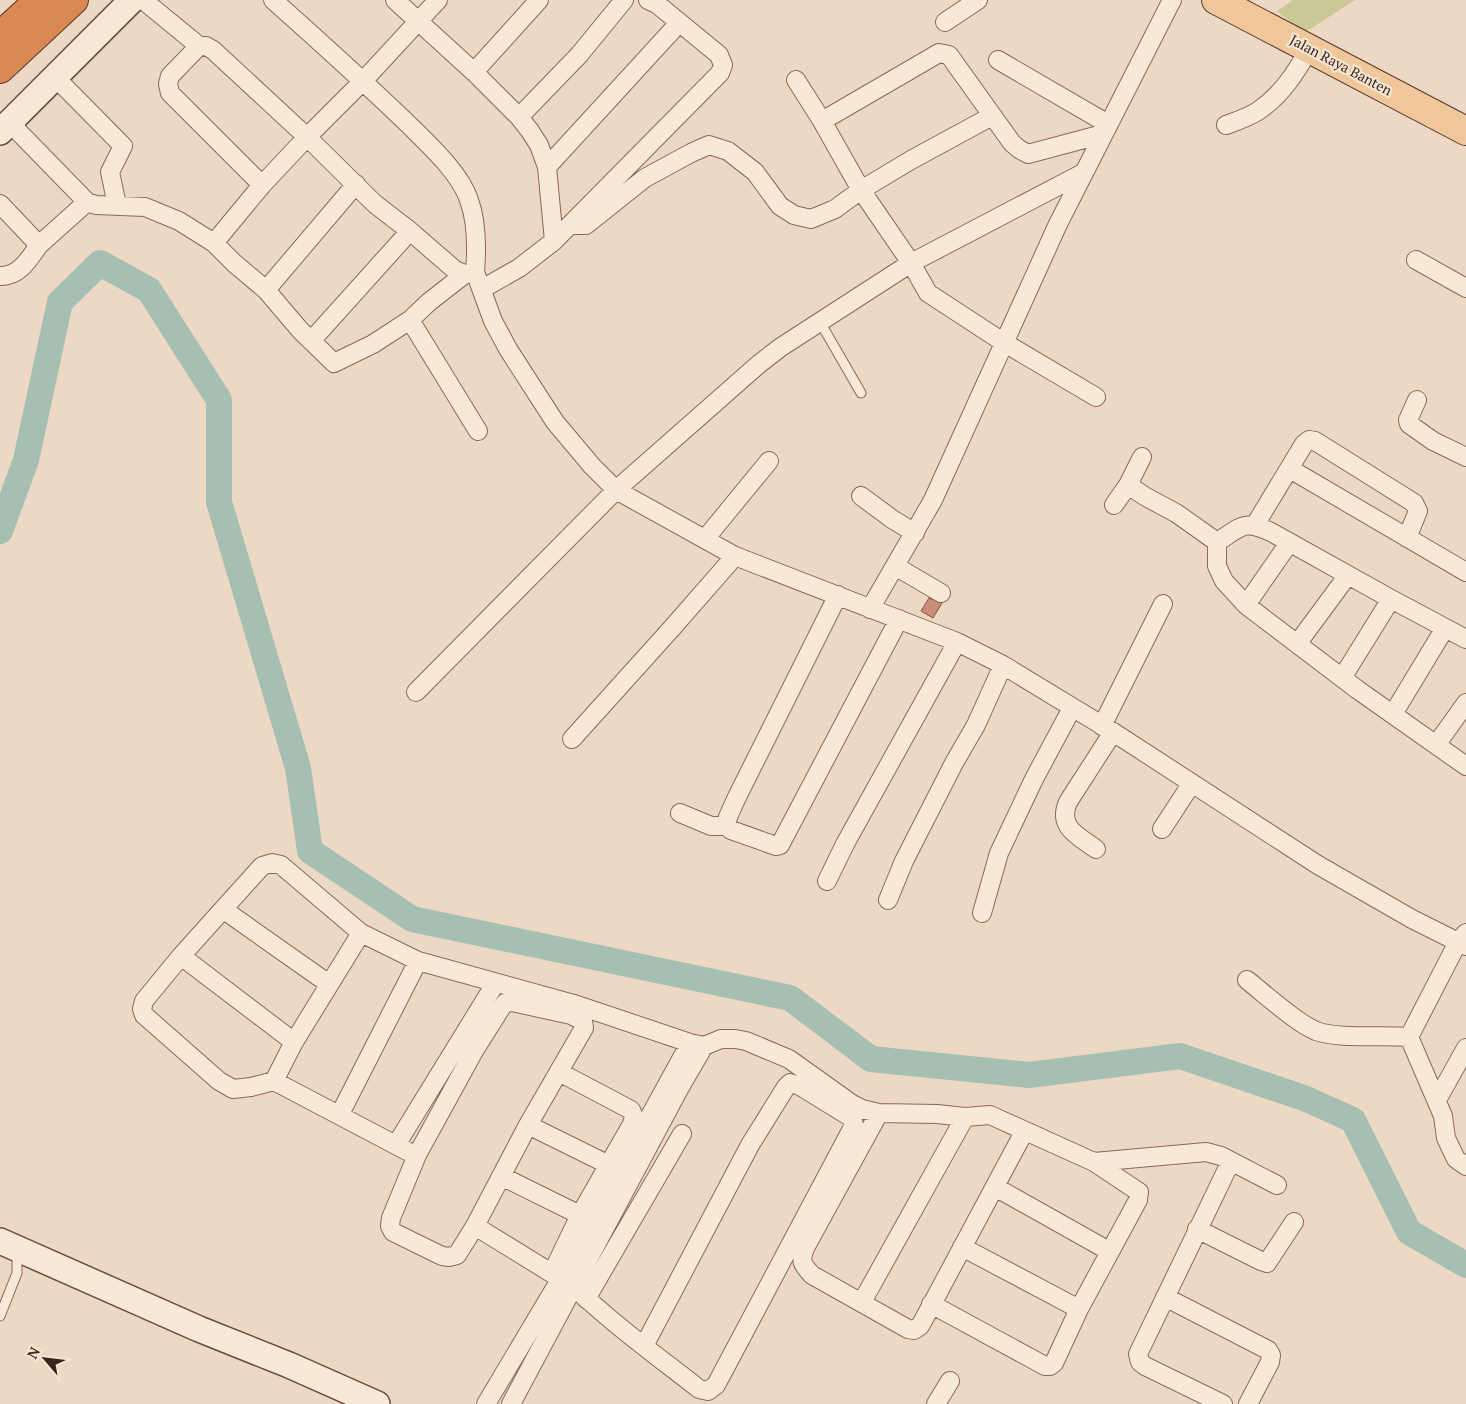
<svg xmlns="http://www.w3.org/2000/svg" width="1466" height="1404" viewBox="0 0 1466 1404" font-family="'PT Serif',serif">
	<style>
		.green { fill: #cbc897 }
		.lines { fill: none; stroke-linecap: round; stroke-linejoin: round }
		.river { stroke: #a5c0b3; stroke-width: 26 }
		.building { fill: #cb8d79; stroke: #865040 }
		.lane-casing { stroke: #876a5a; stroke-width: 11 }
		.street-casing { stroke: #876a5a; stroke-width: 20 }
		.secondary-casing { stroke: #694b3d; stroke-width: 28 }
		.primary-casing { stroke: #55392e; stroke-width: 30 }
		.highway-casing { stroke: #55392e; stroke-width: 30 }
		.lane { stroke: #f8e8d6; stroke-width: 9 }
		.street { stroke: #f8e8d6; stroke-width: 18 }
		.secondary { stroke: #f8e8d6; stroke-width: 25 }
		.primary { stroke: #f0c79b; stroke-width: 28 }
		.highway { stroke: #db8954; stroke-width: 28 }
		.labels { text-anchor: middle; stroke-width: 4.5; stroke-linejoin: round; paint-order: stroke }
		.street-label { font-size: 14px; fill: #37261e; stroke: #f5e5d2 }
	</style>
	<rect width="100%" height="100%" fill="#edd9c3"/>
	<!-- green -->
	<path class="green" d="M1293 0H1355L1304 33 1277 11Z"/>
	<g class="lines">
		<!-- river -->
		<path class="river" d="M0 531 26 460 60 302 100 263 149 290 219 400V502L298 768 310 851 412 919 790 998 871 1059 1029 1075 1180 1056 1304 1098 1353 1120 1409 1232 1466 1265"/>
	</g>
	<!-- building -->
	<path class="building" d="M929 598 942 603 933 618 921 611Z"/>
	<g class="lines">
		<!-- lane casing -->
		<g class="lane-casing">
			<path id="lane" d="M820 322 861 393
				M0 1316 17 1273V1252"/>
		</g>
		<!-- street casing -->
		<g class="street-casing">
			<path id="street" d="M143 0 199 46
				M273 0C318 40 362 80 405 121 425 141 460 172 469 200 477 222 477 248 475 272
				M395 0 474 72 519 117 530 131 539 145 547 167 554 241
				M945 22 978 0
				M998 60 1108 124
				M474 72 539 0
				M54 76 123 146 110 172 117 205
				M796 80 822 121 861 190 911 263 928 293 1003 342 1096 397
				M519 117 579 55 624 0
				M822 121 939 53 949 55 1012 143 1019 149 1028 154 1103 134
				M9 122 87 202 96 205 145 207 179 221 214 243 234 263 266 290 300 330 334 363 373 344 410 320
				M1226 125C1237 121 1249 117 1258 111 1282 95 1296 72 1310 48
				M547 167 679 23
				M262 185 170 93 168 84 170 76 199 46H206L213 50 307 137 375 204 410 231 455 270 465 274 475 272 493 321 508 349 555 422 592 466 616 490 735 556 957 642 1003 665 1113 732 1318 865 1412 919 1466 946
				M0 204 39 245 87 202
				M570 225H586L645 178 691 153 709 145 728 151 755 172 780 206 794 215 811 219 835 209 861 190 911 160 992 116
				M214 243 262 185 307 137 363 81 438 0
				M1416 260 1466 288
				M465 274 429 302 410 320 478 431
				M0 276C19 277 29 259 39 245
				M482 289 519 268 554 241 720 73 723 65 719 55 657 4 648 0
				M266 290 356 184
				M311 341 410 231
				M1417 400 1408 420 1409 424 1433 441 1466 457
				M1290 469 1466 572
				M1128 485 1146 497 1176 513 1217 542
				M861 496 892 519 915 533
				M1114 505 1128 485 1142 457
				M1255 525 1304 444 1309 440 1315 441 1414 503 1418 511 1407 538
				M705 539 769 461
				M895 566 941 593
				M1246 605 1289 543
				M870 609 933 500 1058 224 1172 0
				M1466 639 1391 599 1271 532C1242 519 1242 527 1217 542V566L1224 581 1246 605 1358 690 1466 766
				M1297 644 1348 575
				M1342 678 1391 599
				M416 692 616 490 759 364 781 347 911 263 1083 173
				M1393 714 1445 628
				M1102 726 1163 604
				M572 739 672 628 735 556
				M1436 745 1466 703
				M680 813 711 826H726L728 817 737 797 838 595
				M726 826 731 830 776 846 780 845 899 619
				M1162 829 1192 783
				M1096 849C1078 836 1057 827 1068 802L1113 732
				M827 881 845 844 957 642
				M888 900 904 861 954 763 976 725 1003 665
				M224 910 329 984
				M982 913 999 853 1034 779 1072 708
				M361 933 294 1042 274 1081 251 1087 233 1089 219 1081 144 1015 142 1009 144 1001 181 956 262 866 272 863 281 865 361 933 418 961 577 1005 690 1043 704 1046 721 1039H735L746 1041 789 1059 852 1104 862 1109 879 1113 937 1114 965 1117 990 1115 1094 1162 1139 1192 1138 1200 1079 1309 1054 1363 1050 1366H1045L931 1304
				M181 956 294 1042
				M1247 980C1265 994 1295 1022 1316 1031 1337 1039 1384 1035 1409 1037L1458 942 1466 933
				M512 1002 571 1015 583 1021 584 1028 528 1125 475 1226 457 1255 449 1257 442 1256 393 1232 390 1226 391 1218 417 1155 474 1051 501 1008 505 1003Z
				M1409 1037 1443 1116 1446 1138 1456 1159 1466 1166
				M274 1081 407 1151
				M1437 1100 1466 1048
				M879 1113 805 1248C800 1262 802 1264 812 1275L908 1329 914 1330 920 1326 924 1319 1024 1132
				M340 1114 418 961
				M528 1125 609 1165
				M396 1145 495 984
				M1094 1162 1206 1152 1221 1156 1277 1185
				M501 1176 580 1215
				M995 1187 1109 1251
				M475 1226 574 1287C613 1324 657 1356 699 1389L708 1391 716 1385 854 1125 852 1118 800 1086 790 1083 786 1087 750 1145 644 1346
				M1197 1229 1261 1261 1267 1263 1294 1222
				M962 1247 1079 1309
				M555 1267 580 1215 632 1124 634 1117 631 1110 559 1072
				M1165 1297 1268 1350 1271 1355 1270 1362 1248 1404
				M586 1299 682 1134
				M862 1302 965 1117
				M486 1404 561 1278 690 1043
				M511 1404 679 1089 704 1046
				M936 1404 950 1381
				M1223 1404 1145 1366 1140 1362 1138 1354 1231 1161"/>
		</g>
		<!-- secondary casing -->
		<g class="secondary-casing">
			<path id="secondary" d="M0 132 132 0
				M0 1241 199 1329 289 1365 377 1404"/>
		</g>
		<!-- primary casing -->
		<g class="primary-casing">
			<path id="primary" d="M1216 0 1466 131"/>
		</g>
		<!-- highway casing -->
		<g class="highway-casing">
			<path id="highway" d="M0 36 39 0
				M0 69 74 0"/>
		</g>
		<!-- lane -->
		<use href="#lane" class="lane"/>
		<!-- street -->
		<use href="#street" class="street"/>
		<!-- secondary -->
		<use href="#secondary" class="secondary"/>
		<!-- primary -->
		<use href="#primary" class="primary"/>
		<!-- highway -->
		<use href="#highway" class="highway"/>
	</g>
	<g class="labels">
		<!-- street labels -->
		<g class="street-label">
			<text transform="translate(1341 65) rotate(28)" y="5">Jalan Raya Banten</text>
		</g>
	</g>
	<!-- north arrow -->
	<g transform="translate(45 1359) rotate(298)" stroke="#f5e5d2" stroke-width="4" paint-order="stroke">
	<path d="M0-4L9 19L0 12L-9 19Z" fill="#37261e"/>
	<text y="-8" font-size="14" font-weight="bold" text-anchor="middle" fill="#37261e">N</text>
	</g>
</svg>
